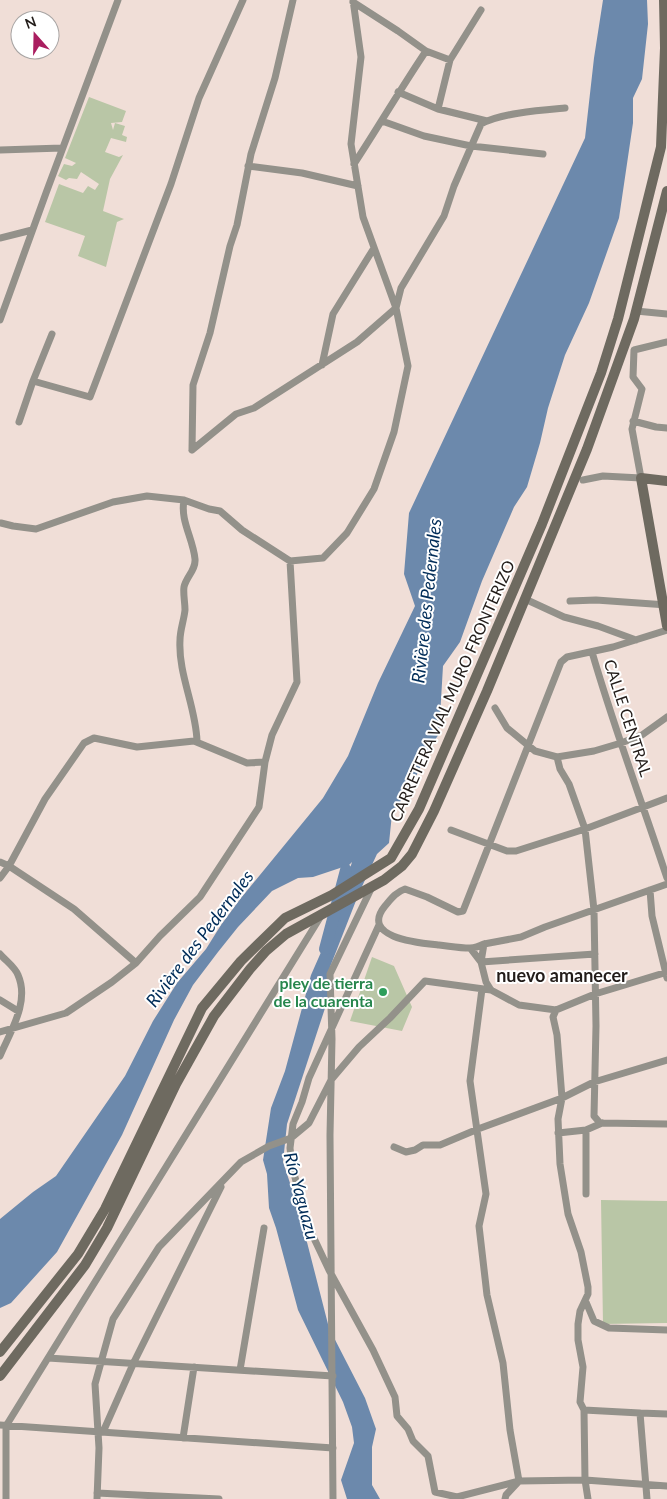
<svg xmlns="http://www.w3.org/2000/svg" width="667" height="1499" viewBox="0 0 667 1499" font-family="Lato,sans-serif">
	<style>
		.green { fill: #b9c6a6 }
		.water { fill: #6c89ac }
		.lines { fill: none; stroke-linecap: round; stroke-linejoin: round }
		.river { stroke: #6c89ac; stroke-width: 12 }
		.street { stroke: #93918a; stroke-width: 7 }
		.secondary { stroke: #6e6a60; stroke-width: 10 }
		.leisure-dot { fill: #2e9e5b; stroke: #fff; stroke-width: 2 }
		.labels { text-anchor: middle; stroke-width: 4; stroke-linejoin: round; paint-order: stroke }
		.street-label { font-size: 16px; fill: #221c19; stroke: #fff }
		.leisure-label { font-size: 16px; font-weight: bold; fill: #27864d; stroke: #fff; text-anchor: end }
		.water-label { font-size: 18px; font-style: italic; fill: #002c58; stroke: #fff }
		.neighbourhood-label { font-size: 18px; font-weight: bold; fill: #221c19; stroke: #fff }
	</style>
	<rect width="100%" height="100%" fill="#f0ded7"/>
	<!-- green -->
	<path class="green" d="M89 97 126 111 122 122 111 123 113 130 115 123 125 126 122 135 127 137 126 142 111 138 105 152 119 157 123 155 110 179 103 211 124 219 117 222 106 267 78 256 85 236 45 222 59 184 83 193 88 186 95 190 99 184 81 172 77 179 69 178 66 180 58 176 64 164 72 166 76 163 65 158Z
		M372 957 394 966 412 1007 402 1031 350 1021Z
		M601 1200 667 1201V1323L603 1324Z"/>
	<!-- water -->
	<path class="water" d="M603 0H647L648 24 642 79 633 98V123L619 218 589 303 565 355 548 408 540 443 527 487 514 507 482 581 460 642 443 666 439 734 428 750 413 783 392 814 389 843 377 854 359 893 330 967 329 996 287 1124 283 1162 298 1207 329 1328 365 1398 376 1429 372 1447V1485L380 1499H347L341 1480 354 1443 352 1427 343 1402 298 1310 276 1228 269 1208 267 1174 263 1160 271 1108 285 1071 311 975 333 925 352 862 349 865 313 877 298 878 272 891 238 927 218 952 193 985 174 1020 122 1135 57 1252 11 1303 0 1308V1219L33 1192 56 1176 125 1076 153 1021 177 983 206 949 221 925 241 898 323 798 348 756 378 683 415 606 404 574 409 513 585 138 594 58Z"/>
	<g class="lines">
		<!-- river -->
		<path class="river" d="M325 949 346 870"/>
		<!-- street -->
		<path class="street" d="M353 2 398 31 426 51 450 60
			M398 92 438 109 487 121
			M438 109 450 60 481 10
			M382 121 424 136 471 146 543 154
			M0 150 62 148
			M354 164C379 126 401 88 426 51
			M248 166 302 173 358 186
			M0 238 32 230
			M636 311 667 314
			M0 320 46 193 118 0
			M322 365 333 314 374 248
			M33 381 90 397 171 184 199 98 243 0
			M633 421 656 427 667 428
			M19 422 33 381 52 334
			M192 450 236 414 254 408 357 342 396 308 401 288 444 216 454 186 481 124C500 113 543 110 565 108
			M192 450 193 385 210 333 230 246 237 225 251 154 275 78 293 0
			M583 480 603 476 641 478 632 429 642 389 633 377 634 350 667 342
			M184 500C180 521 193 538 195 559 196 570 186 577 184 587 183 594 185 602 185 610 184 620 180 630 180 640 178 674 196 707 197 741
			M1 523 13 526 36 529 113 502 147 496 184 500 209 509 220 511 242 530 290 561 323 558 347 533 374 489 394 432 408 366 396 308 363 217 351 144 361 57 353 0
			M525 599 564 617 598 626 636 640
			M570 601 596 600 667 605
			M592 652C614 728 642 802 667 878
			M495 708 507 728 535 751 557 757 594 751 621 743 642 735 667 717
			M557 757 560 769 569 784 585 829 594 910 596 1026 594 1116 600 1123 667 1124
			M451 830 507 851H516L585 829 667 798
			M0 862 9 866 45 799 84 743 94 738 137 747 194 741 247 763 265 762
			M0 878 9 866 74 909 136 963
			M667 884 545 927 521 937 484 944 481 962 486 982 491 990 519 1005 556 1010 595 994 667 972
			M650 890 652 916 667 978
			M379 925 309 1078 302 1102 293 1124 290 1148 292 1166 301 1200 311 1232 329 1270 373 1350 395 1397 397 1416 408 1429 413 1441 428 1456 435 1492 457 1497 519 1481 585 1480 667 1486
			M484 944C480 946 474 948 470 948 459 948 449 946 439 945 420 943 359 938 385 906 391 899 396 892 405 889L427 897 458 912 463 911 561 662 567 657 613 647 667 630
			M471 949 481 962 595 954
			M0 954C6 961 15 967 18 975 30 1002 10 1032 0 1056
			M482 989 470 1081 486 1194 479 1226 487 1295 503 1363 510 1430 519 1481 506 1495 505 1499
			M0 1000 18 1011
			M556 1010 553 1017 557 1035 562 1098 558 1119 560 1164 568 1214 581 1252 588 1287V1294L580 1311 578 1324V1340L583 1367 580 1402 584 1410 585 1480 588 1499
			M0 1032 66 1013 112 982 136 963 160 936 200 897 259 807 265 762 272 735 297 682 290 561
			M586 1130V1194
			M558 1133 586 1130 602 1123
			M394 1147 406 1152 415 1150 423 1145H440L478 1129 562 1098 594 1082 667 1060
			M586 1302 594 1321 609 1328 667 1330
			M48 1358 321 916
			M240 1370 264 1228
			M584 1410 640 1413 647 1499
			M640 1413 667 1414
			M0 1425 333 1448
			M103 1432 134 1362 221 1187
			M183 1438 194 1367
			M97 1493 219 1499
			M6 1499V1426L48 1358 333 1376
			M97 1499 99 1448 95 1384 113 1319 159 1247 241 1162 269 1146 291 1138 309 1123 331 1080 359 1047 390 1018 425 981 491 990
			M333 1499 330 1135 332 1039 330 974 371 889"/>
		<!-- secondary -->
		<path class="secondary" d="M667 481 641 478 667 626
			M0 1352 78 1254 105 1209 202 1008 241 961 285 918 332 895 391 858 419 809 542 524 601 373 618 319 661 147 665 48 664 0
			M0 1376 85 1265 107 1228 176 1084 214 1016 250 969 266 951 286 934 384 880 402 866 412 854 434 811 487 691 587 449 634 319 667 191"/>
	</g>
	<!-- markers -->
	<circle class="leisure-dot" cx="383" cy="992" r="5"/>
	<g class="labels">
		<!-- street labels -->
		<g class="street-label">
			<text transform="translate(452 691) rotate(-66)" y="6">CARRETERA VIAL MURO FRONTERIZO</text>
			<text transform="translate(628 718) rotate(72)" y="6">CALLE CENTRAL</text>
		</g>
		<!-- leisure labels -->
		<g class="leisure-label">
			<text x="373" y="989">pley de tierra<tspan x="373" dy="18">de la cuarenta</tspan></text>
		</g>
		<!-- water labels -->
		<g class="water-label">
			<text transform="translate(427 601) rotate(-84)" y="6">Rivière des Pedernales</text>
			<text transform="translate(200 939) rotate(-53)" y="6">Rivière des Pedernales</text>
			<text transform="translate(301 1196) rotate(75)" y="6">Río Yaguazu</text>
		</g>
		<!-- neighbourhood labels -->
		<g class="neighbourhood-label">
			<text x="562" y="982">nuevo amanecer</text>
		</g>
	</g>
	<!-- north arrow -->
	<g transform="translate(35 35) rotate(340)"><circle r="24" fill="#ffffff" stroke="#a7a4a3"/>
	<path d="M0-4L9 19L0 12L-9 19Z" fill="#aa1e60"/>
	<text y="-8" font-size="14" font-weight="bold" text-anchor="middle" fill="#221c19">N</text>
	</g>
</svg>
